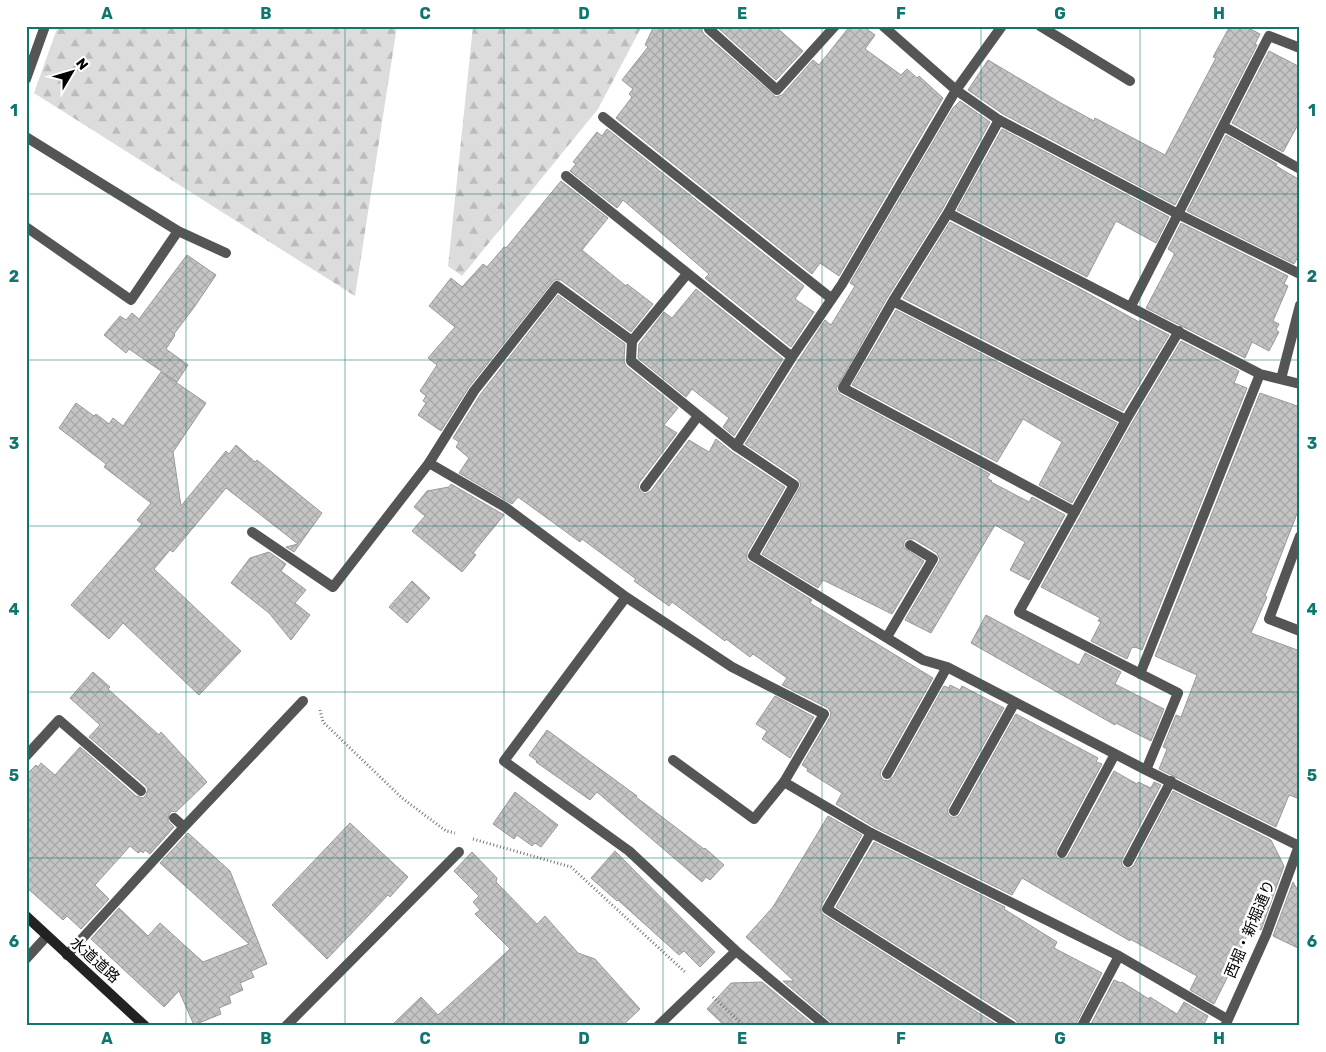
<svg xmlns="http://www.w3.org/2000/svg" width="1326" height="1052" viewBox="0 0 1326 1052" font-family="Rubik,'Noto Sans JP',sans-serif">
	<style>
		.forest { fill: url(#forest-firs) }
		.building { fill: url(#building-cross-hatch); stroke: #999 }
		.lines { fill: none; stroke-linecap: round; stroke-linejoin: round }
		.path { stroke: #777; stroke-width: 3; stroke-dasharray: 1 2.5; stroke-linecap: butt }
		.lane { stroke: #555; stroke-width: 10 }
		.street { stroke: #555; stroke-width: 10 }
		.secondary { stroke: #222; stroke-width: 10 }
		.grid { fill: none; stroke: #0f766e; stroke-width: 1; stroke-opacity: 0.55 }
		.labels { text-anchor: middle; stroke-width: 5; stroke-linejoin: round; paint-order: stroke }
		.street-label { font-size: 15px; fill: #000; stroke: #fff }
		.neatline { fill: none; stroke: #0f766e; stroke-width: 2 }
		.grid-label { font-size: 16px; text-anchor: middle; font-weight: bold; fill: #0f766e }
	</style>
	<defs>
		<pattern id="forest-firs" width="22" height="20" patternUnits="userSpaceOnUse" patternTransform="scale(1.25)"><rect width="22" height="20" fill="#dcdcdc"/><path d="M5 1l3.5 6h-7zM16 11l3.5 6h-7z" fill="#bbb"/></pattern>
		<pattern id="building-cross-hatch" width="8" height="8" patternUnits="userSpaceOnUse" patternTransform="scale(1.25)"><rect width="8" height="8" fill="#c4c4c4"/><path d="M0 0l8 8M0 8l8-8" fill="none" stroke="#a7a7a7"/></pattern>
	</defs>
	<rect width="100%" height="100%" fill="#fff"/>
	<!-- forest -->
	<path class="forest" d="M58 26H397L355 296 34 93Z
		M473 26H642L598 109 462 276 448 266Z"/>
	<!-- building -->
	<path class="building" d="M654 26H703L702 31 704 34 776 97 782 95 813 60 819 65 850 26H863L875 35 865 49 901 75 907 69 917 78 919 76 943 98 839 276 820 263 812 274 616 118 632 97 629 94 633 89 622 80 648 47 645 45Z
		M716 26H775L803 51 776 80Z
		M1230 26H1245L1260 34 1255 44 1257 45 1175 205 1003 114 968 90 988 60 1059 102 1094 121 1095 118 1165 155 1216 58 1213 57Z
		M1269 51 1300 67V121L1283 152 1232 123Z
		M960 101 990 122 942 210 887 298 836 389 840 394 990 474 987 478 992 481 991 482 1029 502 1032 497 1065 515 1029 580 1010 570 1025 542 995 525 931 633 905 620 940 560 937 553 914 539H906L904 542V548L924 561 892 614 823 580 818 588 762 554 801 485 798 479 745 444 798 361 825 320 831 325 855 286 850 283 953 108Z
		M607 129 804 286 795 299 814 312 791 347 705 278 709 274 623 200 617 208 570 171 576 164 573 162 597 132 602 136Z
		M1002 129 1169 217 1156 243 1116 221 1087 277 957 210Z
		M1226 135 1277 164 1276 166 1300 180V253L1294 264 1187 211Z
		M561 181 608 218 582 250 626 286 627 284 653 304 631 332 561 280H554L469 387 441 431 418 415 426 403 423 401 426 396 420 391 437 365 428 358 455 327 429 306 451 278 462 287 483 264 487 267 504 247 506 248Z
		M950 222 1080 289 1139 322 1140 320 1169 335 1123 411 903 298Z
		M1181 223 1288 276 1284 284 1288 286 1273 321 1279 324 1276 330 1279 332 1269 351 1252 342 1245 358 1146 308 1174 255V253L1168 249Z
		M187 255 216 275 195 306 174 334 175 335 166 349 188 365 177 382 129 349 126 353 104 335 120 316 126 320 132 313 139 319Z
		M696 289 783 359 734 436 723 427 729 418 692 389 686 397 638 358 639 344 664 312 672 318Z
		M558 295 625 344 624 361 626 366 678 408 664 425 677 433 639 483 638 487 641 492 645 494 651 491 689 440 709 452 716 439 732 452 785 487 747 553V560L812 600 810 603 933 678 881 771 880 775 883 780 888 781 893 777 944 686 949 688 950 685 960 690 962 686 1004 708 948 808V814L951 817H957L960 814 1016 714 1098 758 1096 762 1102 764 1056 850V856L1059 859H1065L1068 856 1114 771 1137 784 1138 782 1151 788 1154 782 1161 785 1122 859V865L1125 868H1131L1134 865 1173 791 1271 840 1284 866 1261 930 1252 925 1234 964 1214 1004 1190 990 1197 976 1130 939V941L1022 878 1012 895 874 827 836 804 842 793 807 771 808 769 802 765 830 717 831 713 828 708 782 685 787 678 753 654 750 657 726 639 725 641 672 602 669 606 634 581 636 579 582 539 580 542 518 497 512 504 459 473 469 458 456 447 459 442 453 438 480 395Z
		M896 310 1117 423 1072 503 1039 485 1062 442 1023 419 997 462 852 385Z
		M1181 341 1239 371 1234 383 1247 388 1142 650 1135 647 1134 648 1132 647 1127 659 1091 641 1101 622 1098 621 1100 618 1041 587 1132 423Z
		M161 372 206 403 173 452 181 506 226 451 229 454 236 445 255 462 257 460 322 513 294 552 286 547 298 544 226 488 173 552 170 550 154 569 241 651 199 695 123 623 109 639 71 605 142 524 137 520 151 503 104 467 106 464 59 428 76 403 94 416 96 414 109 424 113 418 123 426Z
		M1260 393 1300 407V506L1265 596 1267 597 1251 633 1300 651V799L1289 795 1276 827 1159 769 1167 749 1163 747 1176 715 1181 717 1197 675 1155 656Z
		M451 484 504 515 473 553 476 555 462 572 412 531 425 516 414 507 427 491 449 487Z
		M269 552 286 564 281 571 306 590 295 603 310 615 291 640 269 613 231 583 250 558Z
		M412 581 430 598 407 623 389 607Z
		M986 615 1079 665 1085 653 1121 672 1115 684 1164 709 1151 741 1116 723 1115 725 971 643Z
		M93 672 110 687 108 689 159 735 161 732 207 782 176 812 172 811 169 814 168 821 174 827 150 854 145 850 143 853 141 851 138 853 130 846 95 885 109 899 81 929 67 916 63 920 26 887V775L36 765 38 767 41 763 55 775 80 747 136 796 143 798 146 795 148 789 146 786 89 737 100 725 70 698Z
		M775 696 814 717 790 758 762 739 767 731 756 724Z
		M547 730 637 796 636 797 704 849 705 848 724 865 710 880 706 877 702 882 597 792 590 800 536 762 537 761 529 755Z
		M515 792 558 825 541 847 535 843 532 846 517 835 514 839 493 824Z
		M828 816 862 835 821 906V913L999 1026H833L830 1021 783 981H794L746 937 773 907Z
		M350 823 408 877 390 897 388 895 327 959 272 905Z
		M188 833 230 871 267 964 251 971 254 977 240 983 243 990 229 996 231 1003 219 1008 221 1014 194 1025 179 991 164 1007 91 939 119 908 148 936 160 923 203 962 249 944 160 863Z
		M874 842 1005 907 1004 909 1057 942 1054 948 1102 973 1075 1026H1019L1016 1020 836 907Z
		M615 851 715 952 700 967 684 951 679 955 618 900 617 901 591 878Z
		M472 852 497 878 496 882 537 924 545 916 578 953 595 959 640 1009 622 1026H391L421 997 438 1015 510 949 475 914 480 910 473 902 479 896 454 871Z
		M1293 882 1300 894V949L1273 936Z
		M1114 980 1121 983 1122 982 1149 999 1150 997 1177 1014 1184 1002 1208 1016 1203 1026H1090Z
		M762 982 815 1026H725L707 1009 731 983Z"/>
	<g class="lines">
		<!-- path -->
		<path class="path" d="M320 710 323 722 402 798 446 831 455 833
			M473 839 571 867 686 973
			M713 997 744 1026"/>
		<!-- lane -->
		<path class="lane" d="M1040 26 1130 81
			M709 29 777 90 835 26
			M1223 126 1300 169
			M948 213 1260 374 1300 384
			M893 301 1126 420
			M1131 306 1269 36 1300 48
			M1281 379 1300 305
			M736 446 794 485 753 556 923 660 947 667 1146 770 1299 846
			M645 487 698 416
			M1075 512 843 388 893 301 948 213 999 120 1178 214 1300 274
			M252 532 333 587 429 463 474 391 557 286 632 341
			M1300 536 1269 619 1300 631
			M887 637 933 559 910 545
			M1140 674 1260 374
			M26 756 59 720 141 791
			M673 760 754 819 784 782
			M1146 770 1178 693 1019 612 1126 420 1179 331
			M887 774 947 667
			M954 811 1015 702
			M174 818 184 827
			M871 833 827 909 1012 1026
			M1062 853 1115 754
			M1128 862 1171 781
			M67 955 184 827 303 701"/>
		<!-- street -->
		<path class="street" d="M883 26 956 90 999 120
			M26 79 45 26
			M603 117 832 299
			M26 137 178 231 226 253
			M566 176 792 357
			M26 227 131 300 178 231
			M687 274 632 341 631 361 736 446 792 357 842 284 956 90 1002 26
			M429 463 505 507 626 597 732 667 824 714 784 782 871 833 1119 956 1227 1019
			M626 597 504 761 629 851 736 951
			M26 959 47 936
			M286 1026 459 852
			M658 1026 736 951 826 1026
			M1082 1026 1119 956
			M1225 1026 1266 935 1300 843"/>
		<!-- secondary -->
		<path class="secondary" d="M26 916 145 1026"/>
	</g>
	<!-- grid -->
	<path class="grid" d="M186 26V1026M345 26V1026M504 26V1026M663 26V1026M822 26V1026M981 26V1026M1140 26V1026M26 194H1300M26 360H1300M26 526H1300M26 692H1300M26 858H1300"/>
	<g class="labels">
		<!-- street labels -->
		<g class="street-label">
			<text transform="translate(1250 929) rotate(-67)" y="5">西堀・新堀通り</text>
			<text transform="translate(95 960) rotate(42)" y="5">水道道路</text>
		</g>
	</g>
	<!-- border -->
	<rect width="1326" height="1052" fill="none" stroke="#ffffff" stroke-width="55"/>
	<!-- north arrow -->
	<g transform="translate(72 72) rotate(52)" stroke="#ffffff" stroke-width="4" paint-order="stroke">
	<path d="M0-4L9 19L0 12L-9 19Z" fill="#000000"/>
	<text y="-8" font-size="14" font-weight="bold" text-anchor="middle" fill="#000000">N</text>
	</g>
	<rect x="28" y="28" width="1270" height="996" class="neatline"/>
	<g class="grid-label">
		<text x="107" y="19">A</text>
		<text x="266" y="19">B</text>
		<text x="425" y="19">C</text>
		<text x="584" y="19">D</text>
		<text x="742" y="19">E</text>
		<text x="901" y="19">F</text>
		<text x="1060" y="19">G</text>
		<text x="1219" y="19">H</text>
		<text x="14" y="116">1</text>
		<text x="1312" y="116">1</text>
		<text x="14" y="282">2</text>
		<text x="1312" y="282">2</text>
		<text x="14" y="449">3</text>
		<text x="1312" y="449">3</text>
		<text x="14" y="615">4</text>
		<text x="1312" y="615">4</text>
		<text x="14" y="781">5</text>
		<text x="1312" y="781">5</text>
		<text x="14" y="947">6</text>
		<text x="1312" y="947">6</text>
		<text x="107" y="1044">A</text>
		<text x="266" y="1044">B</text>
		<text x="425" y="1044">C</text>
		<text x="584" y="1044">D</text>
		<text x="742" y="1044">E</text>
		<text x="901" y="1044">F</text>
		<text x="1060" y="1044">G</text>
		<text x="1219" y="1044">H</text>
	</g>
</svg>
